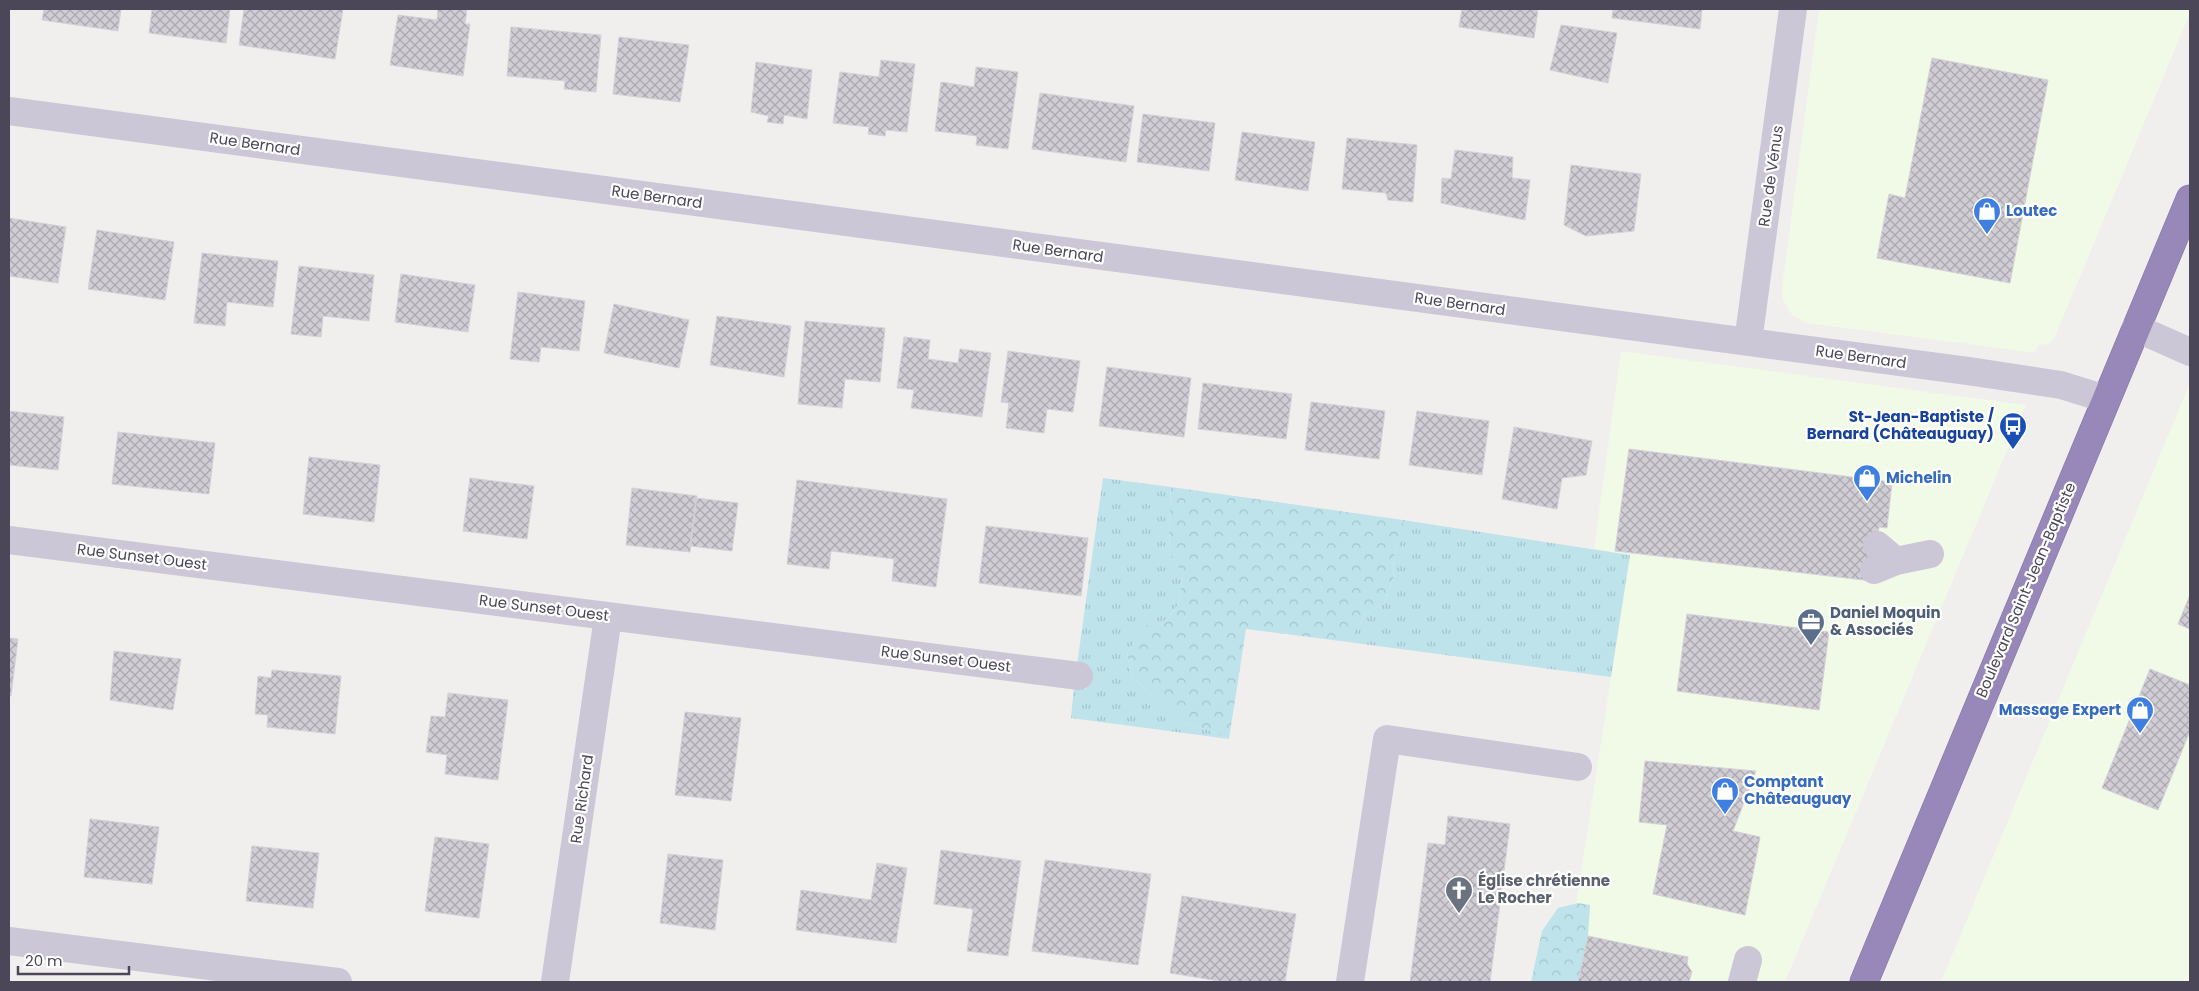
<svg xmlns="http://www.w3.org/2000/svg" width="2199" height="991" viewBox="0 0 2199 991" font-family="Poppins,sans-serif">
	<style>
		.commercial { fill: #f0fae7 }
		.grass { fill: url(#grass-tufts) }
		.forest { fill: url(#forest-crowns) }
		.building { fill: url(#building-cross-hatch); stroke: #d5d1d8 }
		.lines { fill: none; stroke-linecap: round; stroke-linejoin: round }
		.highway-casing { stroke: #8273a4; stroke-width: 29 }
		.minor { stroke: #cbc7d6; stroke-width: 28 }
		.highway { stroke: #9788b9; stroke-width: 28 }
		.labels { text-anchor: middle; stroke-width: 4.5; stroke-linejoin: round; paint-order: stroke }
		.street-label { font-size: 15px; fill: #4b4759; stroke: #fff }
		.shop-label { font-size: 15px; font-weight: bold; fill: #366cbe; stroke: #fff; text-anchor: start }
		.transit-label { font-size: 15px; font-weight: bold; fill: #164399; stroke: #fff; text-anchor: end }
		.service-label { font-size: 15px; font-weight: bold; fill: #4e5e75; stroke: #fff; text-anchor: start }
		.worship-label { font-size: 15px; font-weight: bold; fill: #5b616d; stroke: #fff; text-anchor: start }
	</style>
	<defs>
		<pattern id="grass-tufts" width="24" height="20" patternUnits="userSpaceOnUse" patternTransform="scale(1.25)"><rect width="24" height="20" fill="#bee3eb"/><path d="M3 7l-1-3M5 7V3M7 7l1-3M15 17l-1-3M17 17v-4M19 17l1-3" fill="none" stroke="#a5c4cc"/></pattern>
		<pattern id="forest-crowns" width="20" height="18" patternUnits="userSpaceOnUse" patternTransform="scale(1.25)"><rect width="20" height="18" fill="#bee3eb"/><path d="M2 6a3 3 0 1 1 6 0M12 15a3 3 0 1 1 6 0" fill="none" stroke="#a5c4cc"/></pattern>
		<pattern id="building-cross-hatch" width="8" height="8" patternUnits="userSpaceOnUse" patternTransform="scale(1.25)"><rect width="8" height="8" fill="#d0cdd4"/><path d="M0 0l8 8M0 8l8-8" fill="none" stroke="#aba8af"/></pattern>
	</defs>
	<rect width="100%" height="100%" fill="#f0efed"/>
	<!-- commercial -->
	<path class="commercial" d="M1819 9H2190V13L2054 339 2048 344 2038 345 2035 353 1807 323 1792 315 1783 301 1782 288Z
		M1621 351 2026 405 1785 982H1564L1630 555 1594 549Z
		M2190 383 2189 982H1941L2067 679Z"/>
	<!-- grass -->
	<path class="grass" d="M1103 478 1171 487 1169 528 1170 554 1183 575 1179 603 1167 620 1144 627 1127 653 1131 676 1182 722 1209 730 1229 739 1071 718 1074 687 1086 689 1090 667 1077 665Z
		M1403 520 1630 555 1611 677 1348 642 1365 615 1385 602 1393 579 1394 556 1403 536Z"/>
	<!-- forest -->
	<path class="forest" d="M1171 487 1403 520V536L1394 556 1393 579 1385 602 1365 615 1348 642 1246 629 1229 739 1209 730 1182 722 1131 676 1127 653 1144 626 1167 620 1179 603 1183 575 1170 554 1169 528Z
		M1578 903 1590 905 1588 936 1578 982H1531L1542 931 1558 908Z"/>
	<!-- building -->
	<path class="building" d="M44 9H121L118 31 42 20Z
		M152 9H230L226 43 149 33Z
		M244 9H343L335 59 239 45Z
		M438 9H467L465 24H470L463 76 390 65 398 15 437 20Z
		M1462 9H1538L1534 38 1459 27Z
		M1613 9H1702L1700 29 1612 18Z
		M1561 25 1617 33 1608 83 1550 70Z
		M511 27 601 35 596 92 564 89 565 81 507 76Z
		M619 37 689 45 680 102 613 94Z
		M1932 58 2048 80 2010 283 1877 258 1889 194 1905 198Z
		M881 60 915 64 907 132 886 130 885 136 868 134 869 127 833 123 840 72 879 77Z
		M756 62 812 70 807 119 784 115 783 124 767 122 769 116 751 112Z
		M976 67 1018 72 1008 149 976 145 977 136 935 131 941 82 974 87Z
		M1040 93 1134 106 1126 162 1032 149Z
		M1143 114 1215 123 1209 171 1137 162Z
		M1242 132 1315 142 1308 191 1235 180Z
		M1347 138 1417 145 1413 202 1388 200 1386 193 1342 189Z
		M1455 150 1513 157 1512 178 1530 180 1525 220 1441 203 1442 178 1451 179Z
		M1571 165 1641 174 1634 231 1586 236 1564 225Z
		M9 218 66 227 58 283 9 276Z
		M97 230 174 242 165 300 88 289Z
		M202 253 278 261 273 307 227 302 225 326 194 323Z
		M299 266 374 275 369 321 323 316 321 337 291 334Z
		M401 274 475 285 468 332 395 322Z
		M518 292 585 301 579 351 541 347 539 362 510 359Z
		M614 304 689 320 679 368 604 353Z
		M717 316 791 326 784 377 710 365Z
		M805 321 885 328 880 382 845 379 842 408 798 404Z
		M904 337 930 340 928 359 958 363 960 349 991 353 982 417 911 408 914 390 897 388Z
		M1008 351 1080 361 1073 412 1047 409 1044 433 1006 428 1009 403 1001 402Z
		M1107 367 1191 378 1184 437 1099 426Z
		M1203 383 1292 394 1286 439 1198 429Z
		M1311 402 1385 411 1379 459 1305 450Z
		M9 411 64 417 58 470 9 465Z
		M1417 411 1489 421 1482 475 1409 465Z
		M1514 427 1592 441 1586 475 1562 478 1557 509 1502 499Z
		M118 432 215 443 209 494 112 484Z
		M1629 449 1892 482 1887 528 1879 527 1872 581 1615 551Z
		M309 457 380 465 374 522 303 514Z
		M470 478 534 486 527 539 463 531Z
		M797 480 947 499 936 587 892 581 894 559 831 551 829 569 787 564Z
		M632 488 697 496 690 552 626 545Z
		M696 498 738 503 732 551 690 546Z
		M986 526 1088 538 1081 596 979 583Z
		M2190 595V629L2178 624Z
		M1687 614 1829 632 1819 710 1677 691Z
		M9 638 18 639 11 696H9Z
		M114 651 181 659 173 710 110 700Z
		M2150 669 2190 685V731L2158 810 2102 788Z
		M272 670 341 676 335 734 267 727 268 715 255 714 258 676 271 678Z
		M448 693 508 700 498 780 445 774 447 755 426 752 431 716 445 717Z
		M685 712 741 718 731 801 675 795Z
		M1645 761 1756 771 1733 831 1760 837 1745 915 1653 894 1667 825 1639 822Z
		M1448 816 1510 824 1490 982H1410L1428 843 1445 845Z
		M90 819 159 827 152 884 84 877Z
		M435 837 489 844 479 918 425 911Z
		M252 846 319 853 313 908 246 901Z
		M941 850 1021 861 1008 956 967 951 973 909 934 904Z
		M668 854 723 860 715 930 660 923Z
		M1045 860 1151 874 1138 965 1032 951Z
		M877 863 907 868 896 943 796 930 801 890 871 900Z
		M1182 896 1296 914 1285 982H1225L1170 973Z
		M1588 936 1688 957 1687 964 1692 972 1689 982H1578Z"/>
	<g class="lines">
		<!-- highway casing -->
		<g class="highway-casing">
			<path id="highway" d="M1864 982 2190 199"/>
		</g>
		<!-- minor -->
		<path class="minor" d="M9 111 1968 371 2061 385 2106 399
			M2136 328 2190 352
			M1748 342 1793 9
			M9 540 1079 676
			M1896 561 1930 554
			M1874 570 1896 561 1877 545
			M9 941 338 982
			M555 982 608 617
			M1350 982 1387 739 1578 767
			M1742 982 1748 960"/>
		<!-- highway -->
		<use href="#highway" class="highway"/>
	</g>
	<!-- icons -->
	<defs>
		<g id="shop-pin" transform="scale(1.4375)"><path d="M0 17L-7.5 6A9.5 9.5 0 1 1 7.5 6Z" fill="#3f7fe0" stroke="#fff"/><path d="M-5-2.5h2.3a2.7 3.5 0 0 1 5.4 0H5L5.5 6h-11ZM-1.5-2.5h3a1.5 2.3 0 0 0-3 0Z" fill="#fff"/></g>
		<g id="bus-pin" transform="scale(1.4375)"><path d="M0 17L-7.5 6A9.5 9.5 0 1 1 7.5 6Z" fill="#1a4fb4" stroke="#fff"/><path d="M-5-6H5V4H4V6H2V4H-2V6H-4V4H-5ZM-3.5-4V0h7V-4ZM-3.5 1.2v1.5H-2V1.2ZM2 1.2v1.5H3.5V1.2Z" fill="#fff"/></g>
		<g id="office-pin" transform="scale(1.4375)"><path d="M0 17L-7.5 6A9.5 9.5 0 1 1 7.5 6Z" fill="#5c6f8a" stroke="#fff"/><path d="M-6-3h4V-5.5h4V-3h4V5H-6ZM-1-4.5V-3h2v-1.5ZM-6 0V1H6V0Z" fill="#fff"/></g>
		<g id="church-pin" transform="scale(1.4375)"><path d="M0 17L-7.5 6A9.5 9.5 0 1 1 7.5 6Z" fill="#6b7280" stroke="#fff"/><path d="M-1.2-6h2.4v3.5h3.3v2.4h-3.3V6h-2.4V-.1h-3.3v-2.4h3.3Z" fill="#fff"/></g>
	</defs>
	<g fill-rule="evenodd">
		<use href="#shop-pin" x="1987" y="211"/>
		<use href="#bus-pin" x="2013" y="426"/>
		<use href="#shop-pin" x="1867" y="478"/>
		<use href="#office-pin" x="1811" y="622"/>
		<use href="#shop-pin" x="2140" y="710"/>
		<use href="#shop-pin" x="1725" y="791"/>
		<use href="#church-pin" x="1459" y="890"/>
	</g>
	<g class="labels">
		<!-- street labels -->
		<g class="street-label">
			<text transform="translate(255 144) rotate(8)" y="5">Rue Bernard</text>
			<text transform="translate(1771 176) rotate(-82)" y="5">Rue de Vénus</text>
			<text transform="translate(657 197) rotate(8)" y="5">Rue Bernard</text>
			<text transform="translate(1058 251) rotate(8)" y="5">Rue Bernard</text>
			<text transform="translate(1460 304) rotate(8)" y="5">Rue Bernard</text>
			<text transform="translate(1861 357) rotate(8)" y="5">Rue Bernard</text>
			<text transform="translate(142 557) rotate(7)" y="5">Rue Sunset Ouest</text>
			<text transform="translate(2026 590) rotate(-67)" y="5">Boulevard Saint-Jean-Baptiste</text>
			<text transform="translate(544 608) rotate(7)" y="5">Rue Sunset Ouest</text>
			<text transform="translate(946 659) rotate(7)" y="5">Rue Sunset Ouest</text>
			<text transform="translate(582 799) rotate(-82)" y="5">Rue Richard</text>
		</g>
		<!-- shop labels -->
		<g class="shop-label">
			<text x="2006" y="216">Loutec</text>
			<text x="1886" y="483">Michelin</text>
			<text x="2121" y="715" text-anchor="end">Massage Expert</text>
			<text x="1744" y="787">Comptant<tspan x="1744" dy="17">Châteauguay</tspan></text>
		</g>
		<!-- transit labels -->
		<g class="transit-label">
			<text x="1994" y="422">St-Jean-Baptiste /<tspan x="1994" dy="17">Bernard (Châteauguay)</tspan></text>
		</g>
		<!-- service labels -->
		<g class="service-label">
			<text x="1830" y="618">Daniel Moquin<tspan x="1830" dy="17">&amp; Associés</tspan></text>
		</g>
		<!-- worship labels -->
		<g class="worship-label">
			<text x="1478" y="886">Église chrétienne<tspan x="1478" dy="17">Le Rocher</tspan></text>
		</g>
	</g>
	<!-- border -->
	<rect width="2199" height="991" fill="none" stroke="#4b4759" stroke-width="20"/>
	<!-- scale -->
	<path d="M18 966v8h111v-8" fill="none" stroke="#4b4759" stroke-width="2.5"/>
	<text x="25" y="966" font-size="15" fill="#4b4759" stroke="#ffffff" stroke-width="4" paint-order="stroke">20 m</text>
</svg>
